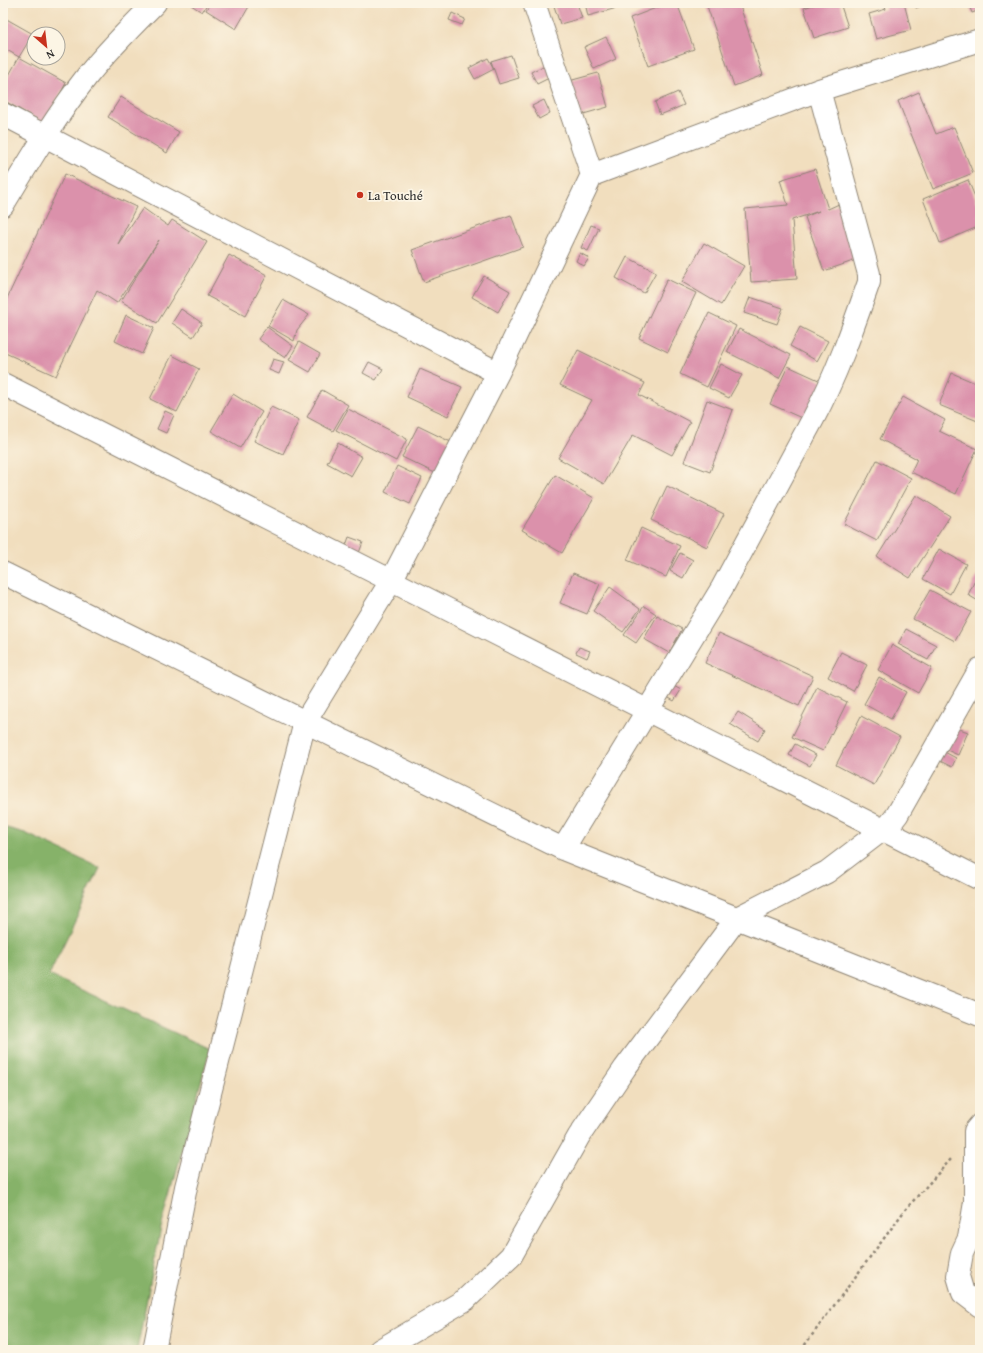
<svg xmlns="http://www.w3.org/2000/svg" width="983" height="1353" viewBox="0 0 983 1353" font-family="'Gentium Book Plus',serif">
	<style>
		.forest { fill: #86b269; stroke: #586e4a }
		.building { fill: #db91ab }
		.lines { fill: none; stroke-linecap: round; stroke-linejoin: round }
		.minor-casing { stroke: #8e8474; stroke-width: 24 }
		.path { stroke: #8e8474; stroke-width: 2.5; stroke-dasharray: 3 3; stroke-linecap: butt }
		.minor { stroke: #fff; stroke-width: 22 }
		.poi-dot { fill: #c8321e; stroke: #fcf5e5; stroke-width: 1.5 }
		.labels { text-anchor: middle; stroke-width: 3.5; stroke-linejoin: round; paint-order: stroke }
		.poi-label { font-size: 13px; fill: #2b2b2b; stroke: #fcf5e5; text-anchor: start }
	</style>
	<rect width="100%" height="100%" fill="#fcf5e5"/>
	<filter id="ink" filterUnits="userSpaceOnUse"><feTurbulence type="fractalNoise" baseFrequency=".025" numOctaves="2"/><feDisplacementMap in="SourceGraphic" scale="8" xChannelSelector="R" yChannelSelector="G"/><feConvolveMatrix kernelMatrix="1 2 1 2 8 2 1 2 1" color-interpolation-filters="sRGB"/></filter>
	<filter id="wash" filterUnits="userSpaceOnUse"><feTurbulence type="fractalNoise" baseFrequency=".012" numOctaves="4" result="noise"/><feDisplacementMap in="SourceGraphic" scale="16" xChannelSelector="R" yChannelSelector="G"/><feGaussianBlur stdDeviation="0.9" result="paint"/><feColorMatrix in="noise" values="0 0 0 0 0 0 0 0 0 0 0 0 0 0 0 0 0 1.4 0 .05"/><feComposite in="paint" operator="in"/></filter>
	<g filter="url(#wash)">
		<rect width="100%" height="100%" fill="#f1debe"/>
		<!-- forest -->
		<path class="forest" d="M3 827 25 833 100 868 49 975 210 1049 161 1228 137 1350H3Z"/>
		<g id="blocks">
			<!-- building -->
			<path class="building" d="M188 3H208L202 12Z
				M210 3H251L236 29 206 10Z
				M553 3H577L582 18 560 24Z
				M585 3H623L624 6 588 16Z
				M669 3H677L694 49 648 66 630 18Z
				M706 3H739L763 75 734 86Z
				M819 3H840L848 27 814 38 804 8Z
				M884 3H904L911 30 876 39 869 14 886 9Z
				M914 3H929L916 8Z
				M968 3H980V10L972 13Z
				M452 13 465 19 462 25 449 20Z
				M3 17 33 34 19 57 66 83 44 123 3 100V86L19 57 5 49 3 51Z
				M606 37 616 59 594 69 584 47Z
				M511 55 519 78 499 84 491 61Z
				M488 58 494 69 475 79 469 68Z
				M547 64 553 76 537 84 531 72Z
				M598 73 608 107 580 115 569 81Z
				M678 92 684 105 660 115 655 102Z
				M919 92 936 134 954 127 973 173 933 189 898 101Z
				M121 97 179 132 167 153 108 117Z
				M544 100 550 113 539 119 532 106Z
				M815 169 828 209 839 204 859 259 824 271 805 217 819 211 792 220 797 279 751 282 745 209 788 205 780 180Z
				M65 174 136 207 118 244 143 208 168 226 172 220 207 242 157 323 121 301 159 240 117 303 97 290 56 376 3 352V307Z
				M968 180 980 209V226L940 243 923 199Z
				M511 215 523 247 424 282 412 250Z
				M591 225 599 228 588 251 581 248Z
				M704 243 744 266 721 305 682 282Z
				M580 253 589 258 584 266 576 261Z
				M229 255 267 275 245 316 207 296Z
				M627 257 656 272 644 293 616 278Z
				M484 276 510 291 498 312 472 297Z
				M667 279 696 293 668 352 639 338Z
				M750 297 783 308 777 324 744 313Z
				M283 300 309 315 297 330 294 341 268 326Z
				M181 309 202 323 193 337 172 323Z
				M709 313 736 326 707 387 680 374Z
				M126 315 154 328 142 354 115 341Z
				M267 327 293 346 285 358 258 339Z
				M800 327 828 341 817 361 790 346Z
				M739 329 791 355 779 378 727 352Z
				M299 342 320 354 310 372 289 360Z
				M578 350 645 383 639 395 690 422 672 455 633 435 604 484 558 458 592 400 560 385Z
				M172 355 199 369 177 412 150 399Z
				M273 359 284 362 279 374 269 370Z
				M369 362 383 369 376 380 363 373Z
				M721 364 742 375 729 398 709 388Z
				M788 366 823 382 806 420 770 404Z
				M420 369 462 387 448 416 407 397Z
				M952 373 980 385V422L939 405Z
				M322 390 348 405 333 431 307 417Z
				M233 394 262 412 240 448 211 431Z
				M903 397 945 420 939 431 977 449 956 494 911 472 917 459 880 439Z
				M707 400 733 410 710 472 684 462Z
				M271 407 299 420 283 454 254 441Z
				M348 409 407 439 396 461 336 430Z
				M165 411 174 415 166 433 157 429Z
				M418 426 453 443 437 474 402 457Z
				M338 443 362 457 351 476 327 463Z
				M877 460 911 478 877 541 844 524Z
				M397 466 422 478 410 504 385 492Z
				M555 475 594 498 562 553 522 530Z
				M667 486 724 514 707 547 651 520Z
				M916 495 950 516 910 578 877 557Z
				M641 528 680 546 666 577 627 560Z
				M349 537 363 542 359 553 345 548Z
				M939 549 966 564 950 594 923 579Z
				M680 553 693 560 683 578 670 571Z
				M573 573 600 584 587 614 560 603Z
				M977 576 980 577V602L968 595Z
				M610 587 640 609 623 632 593 611Z
				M930 590 971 612 955 641 913 619Z
				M644 606 656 614 636 643 624 635Z
				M657 616 682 629 669 653 644 639Z
				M906 629 936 645 928 660 898 644Z
				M719 633 813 676 799 706 705 663Z
				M892 645 932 668 918 693 878 670Z
				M579 647 590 651 587 658 576 653Z
				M841 652 867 665 853 691 828 677Z
				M879 677 906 692 891 719 864 704Z
				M670 684 681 690 674 701 664 695Z
				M817 687 847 702 823 751 792 737Z
				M738 712 765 729 758 741 730 724Z
				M861 716 900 737 874 785 836 765Z
				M957 728 968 732 958 755 947 750Z
				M795 744 816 755 810 766 789 755Z
				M939 749 956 758 952 767 934 758Z"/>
		</g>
	</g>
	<g filter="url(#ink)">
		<use href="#blocks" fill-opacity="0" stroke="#8e8474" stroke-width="1"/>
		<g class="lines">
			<!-- minor casing -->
			<g class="minor-casing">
				<path id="minor" d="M3 114 498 373
					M592 175 819 90 980 40
					M3 205C30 160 56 116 88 75 109 49 132 26 155 3
					M3 384 980 879
					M3 573 563 849 980 1015
					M563 849 722 588 813 419C836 376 853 328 869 282V274L819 90
					M980 1125 975 1131V1202L969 1238 962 1253 958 1276 963 1293 980 1306
					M154 1350 186 1187 305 722 391 581 498 373 592 175 534 3
					M380 1350 465 1300 511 1256 579 1136 625 1068 737 918 827 872 890 824 897 815 980 669"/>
			</g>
			<!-- path -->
			<path class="path" d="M801 1350 905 1210 951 1159"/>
			<!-- minor -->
			<use href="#minor" class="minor"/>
		</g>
	</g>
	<!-- markers -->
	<circle class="poi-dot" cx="360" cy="195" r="4"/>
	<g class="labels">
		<!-- poi labels -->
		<g class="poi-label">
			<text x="368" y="200">La Touché</text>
		</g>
	</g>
	<!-- margin -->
	<rect width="983" height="1353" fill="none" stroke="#fcf5e5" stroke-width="16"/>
	<!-- north arrow -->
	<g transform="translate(46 46) rotate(152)"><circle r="19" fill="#fcf5e5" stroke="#a8a49b"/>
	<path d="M0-3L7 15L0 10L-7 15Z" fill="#c8321e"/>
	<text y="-6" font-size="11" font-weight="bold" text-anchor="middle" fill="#2b2b2b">N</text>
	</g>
</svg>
